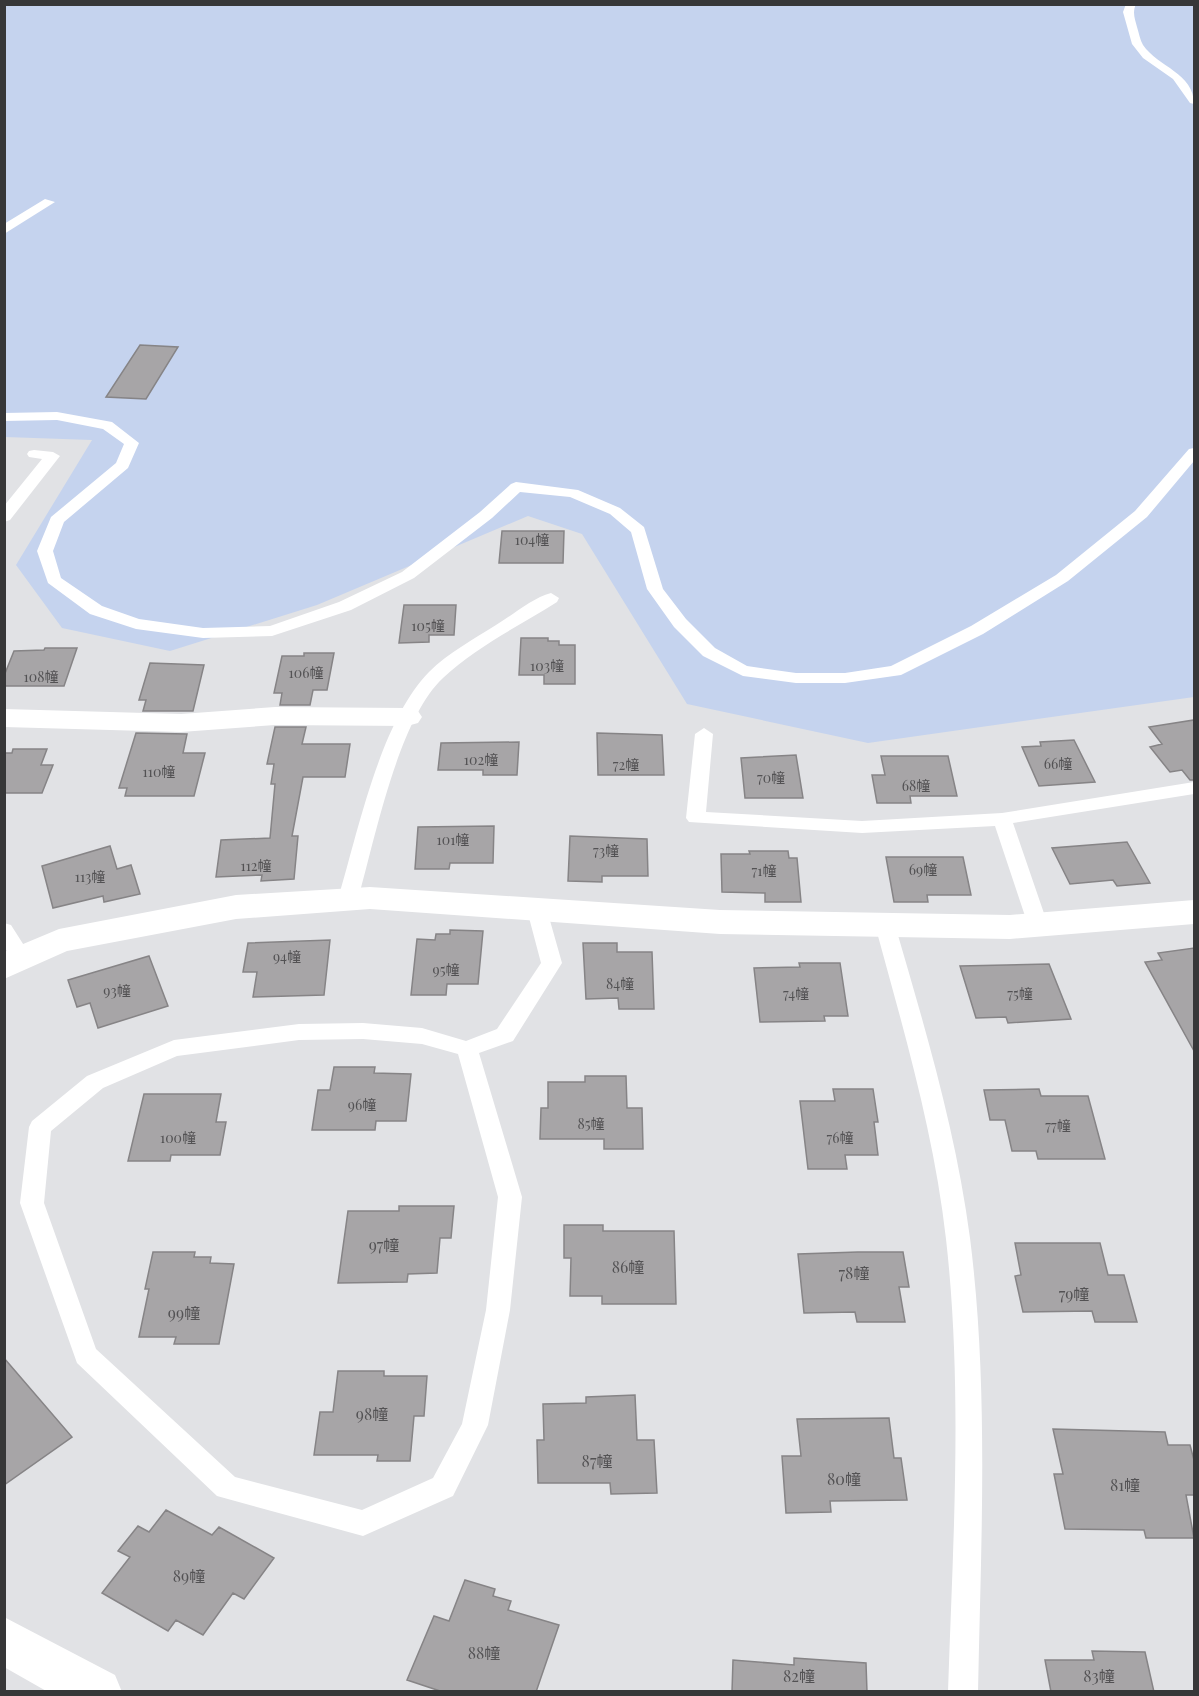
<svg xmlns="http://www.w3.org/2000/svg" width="1199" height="1696" viewBox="0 0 1199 1696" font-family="'Playfair Display','Noto Sans SC',serif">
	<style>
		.green { fill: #c5d3ee }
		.building { fill: #a7a5a7; stroke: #868486; stroke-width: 1.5 }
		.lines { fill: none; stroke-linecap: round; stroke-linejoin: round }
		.lane { fill: #fff; fill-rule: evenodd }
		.street { fill: #fff; fill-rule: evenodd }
		.labels { text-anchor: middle; stroke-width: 5; stroke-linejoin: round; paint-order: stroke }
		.number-label { font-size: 14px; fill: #535254 }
		.near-number-label { font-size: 16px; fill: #535254 }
	</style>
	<rect width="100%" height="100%" fill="#e1e2e5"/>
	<!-- green -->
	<path class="green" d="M5 5H1194V697L868 743 687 704 582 534 528 516 317 605 170 651 62 628 16 565 92 440 5 437Z"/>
	<!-- building -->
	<path class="building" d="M140 345 178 347 146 399 106 397Z
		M502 531H564L563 563H499Z
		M404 605H456L454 635H429V642L399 643Z
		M521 638H548V641H559V645H575V684H544V675H519Z
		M45 648H77L64 686H4V676L14 651 44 650Z
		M304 653H334L327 690H313L310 705H280L282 693H274L282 656H304Z
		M150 663 204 665 193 711H143L146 700H139Z
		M1194 720V780H1190L1182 770 1170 772 1150 747 1162 744 1149 727Z
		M275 727H306L302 744H350L345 777H303L292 836H298L294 879 261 881 262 875 216 877 221 840 270 838 275 784H271L274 764H267Z
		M136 733 187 734 183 753H205L194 796H125L127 788H119Z
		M597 733 662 735 664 775H598Z
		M1074 740 1095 782 1039 786 1022 747 1041 746 1040 742Z
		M519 742 517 775H483V770H438L441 743Z
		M13 749H47L41 765H53L42 793H4V753H12Z
		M796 755 803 798H745L741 758Z
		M881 756H948L957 796H910L911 803H877L872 775H885Z
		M494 826 493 863H450L449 869H415L418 827Z
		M570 836 647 839 648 876H602V882L568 881Z
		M1127 842 1150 883 1117 886 1113 880 1070 884 1052 848Z
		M110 846 117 869 131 865 140 894 104 902 103 896 53 908 42 866Z
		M749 851H788L789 858H797L801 902H765V893L722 892 721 854H750Z
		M886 857H963L971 895H927L928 902H894Z
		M450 930 483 931 478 984H447L446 995H411L417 939 435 940 436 934H450Z
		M330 940 324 995 253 997 257 972H243L248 943Z
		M583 943H617V952H652L654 1009H619L618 998 586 999Z
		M1194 948V1051L1145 962 1162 960 1158 953Z
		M149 956 168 1006 98 1028 90 1003 77 1007 68 980Z
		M799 963H840L848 1016H824L825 1021 760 1022 754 968 800 967Z
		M1049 964 1071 1019 1008 1023 1006 1017 976 1018 960 966Z
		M334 1067H375L374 1073 411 1074 406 1121H376L375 1130H312L318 1090H330Z
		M585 1076H626L627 1108H642L643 1149H604V1139H540L541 1108H548V1082H585Z
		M833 1089H873L878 1122H874L878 1155H845L847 1169H808L800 1101H835Z
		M1039 1089 1041 1096H1088L1105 1159H1038L1036 1151H1012L1005 1120H990L984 1090Z
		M144 1094H221L216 1122H226L220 1155H171L170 1161H128Z
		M399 1206H454L451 1238H440L437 1273 408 1274 407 1282 338 1283 348 1211H399Z
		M564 1225H603V1231H674L676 1304H602V1296H570L571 1258H564Z
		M1015 1243H1100L1108 1275H1124L1137 1322H1095L1092 1311 1023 1312 1015 1276 1021 1275Z
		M153 1252H195L194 1257H211L210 1263 234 1264 219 1344H174L176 1337H139L149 1289H145Z
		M858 1252H903L909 1287H899L905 1322H857L855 1312 804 1313 798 1254Z
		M4 1358 72 1437 4 1485Z
		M338 1371H384V1376H427L424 1416H414L410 1461H377L378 1455H314L320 1412H333Z
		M635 1395 637 1440H654L657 1493 611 1494 610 1483H538L537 1440H544L543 1404 586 1403V1397Z
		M889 1418 894 1458H901L907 1500 830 1501 831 1512 786 1513 782 1456H801L797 1419Z
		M1053 1429 1165 1432 1168 1445H1190L1194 1460V1495H1186L1194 1538H1146L1144 1530 1065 1529 1054 1474H1063Z
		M166 1510 212 1535 219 1527 274 1558 244 1599 233 1593 203 1635 176 1620 168 1631 102 1593 130 1557 118 1551 138 1526 149 1532Z
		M465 1580 495 1589 493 1596 511 1601 508 1610 559 1625 536 1692H443L407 1680 434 1616 449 1621Z
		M1092 1651 1145 1652 1154 1692H1051L1045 1660H1094Z
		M794 1658 866 1663 867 1692H732L733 1660 794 1665Z"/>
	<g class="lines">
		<!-- lane -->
		<path class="lane" d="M1126 4H1136C1132 13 1135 19 1137 27 1139 33 1140 40 1143 45 1158 67 1194 73 1194 104L1190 103 1173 79 1143 58 1132 44 1123 12Z
			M45 199 55 202 4 234V224Z
			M57 412 112 422 139 443 128 468 64 522 53 551 61 578 102 606 139 619 203 628 270 626 339 602 402 572 480 512 511 484 516 482 578 490 620 508 644 527 663 589 686 619 715 648 747 666 796 673H845L891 666 971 626 1056 575 1135 511 1189 449 1194 448V461L1147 517 1068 581 983 634 901 675 845 683H796L743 676 703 656 674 627 647 589 631 532 610 514 570 497 520 492 492 518 414 578 351 610 272 636 203 638 136 629 90 614 48 583 37 551 51 517 116 463 124 444 103 429 57 420 4 421V413Z
			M34 450 53 452 60 456 10 520 4 522V506L42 459 29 457 27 454 29 451Z
			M551 593 559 598 557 602C519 626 476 647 443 678 398 720 375 839 358 899L355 904H341L338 899C358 832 380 722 429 672 448 653 474 639 496 625 513 615 532 598 551 593Z
			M704 728 713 734 706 812 862 821 1002 813 1194 782V794L1013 823 1048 925 1045 930H1031L1028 925 995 826 862 833 689 822 686 818 695 734Z
			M537 903 544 905 547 910 562 963 513 1041 479 1053 522 1197 510 1310 488 1425 453 1496 363 1536 217 1496 77 1363 20 1203 29 1127 32 1121 87 1076 174 1040 299 1024 363 1023 422 1028 466 1041 497 1029 541 963 527 910 530 905ZM363 1039 422 1044 458 1054 498 1197 486 1310 462 1424 433 1478 362 1510 235 1477 96 1349 44 1203 51 1131 103 1088 177 1056 299 1040Z
			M885 918 892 920 895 925C925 1028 956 1131 970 1238 989 1388 981 1541 978 1692H948C953 1541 963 1389 946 1239 934 1132 903 1028 875 925L878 920Z
			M4 923 11 925 32 958 29 963 22 965 15 963 4 947Z"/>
		<!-- street -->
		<path class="street" d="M275 707 407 708 418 711 422 717 418 723 407 726 275 725 181 732 4 727V709L181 714Z
			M370 887 720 910 1010 915 1194 900V924L1010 939 720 934 370 909 236 919 67 951 4 979V952L59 929 236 895Z
			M4 1617 115 1675 122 1692H48L4 1667Z"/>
	</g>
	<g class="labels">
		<!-- number labels -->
		<g class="number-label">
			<text x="532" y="545">104幢</text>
			<text x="428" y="631">105幢</text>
			<text x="547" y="671">103幢</text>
			<text x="306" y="678">106幢</text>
			<text x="41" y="682">108幢</text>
			<text x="481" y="765">102幢</text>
			<text x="1058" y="769">66幢</text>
			<text x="626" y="770">72幢</text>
			<text x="159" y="777">110幢</text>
			<text x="771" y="783">70幢</text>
			<text x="916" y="791">68幢</text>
			<text x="453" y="845">101幢</text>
			<text x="606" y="856">73幢</text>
			<text x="256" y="871">112幢</text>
			<text x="923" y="875">69幢</text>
			<text x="764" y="876">71幢</text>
			<text x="90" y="882">113幢</text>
			<text x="287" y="962">94幢</text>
			<text x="446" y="975">95幢</text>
			<text x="620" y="989">84幢</text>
			<text x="117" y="996">93幢</text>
			<text x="796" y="999">74幢</text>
			<text x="1020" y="999">75幢</text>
			<text x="362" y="1110">96幢</text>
			<text x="591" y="1129">85幢</text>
			<text x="1058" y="1131">77幢</text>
			<text x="178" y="1143">100幢</text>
			<text x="840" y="1143">76幢</text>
		</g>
		<!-- near-number labels -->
		<g class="near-number-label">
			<text x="384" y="1251">97幢</text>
			<text x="628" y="1273">86幢</text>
			<text x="854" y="1279">78幢</text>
			<text x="1074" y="1300">79幢</text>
			<text x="184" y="1319">99幢</text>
			<text x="372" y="1420">98幢</text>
			<text x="597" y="1467">87幢</text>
			<text x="844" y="1485">80幢</text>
			<text x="1125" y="1491">81幢</text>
			<text x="189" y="1582">89幢</text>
			<text x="484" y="1659">88幢</text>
			<text x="799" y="1682">82幢</text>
			<text x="1099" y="1682">83幢</text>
		</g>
	</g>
	<!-- border -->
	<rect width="1199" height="1696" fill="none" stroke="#373738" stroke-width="12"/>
</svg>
